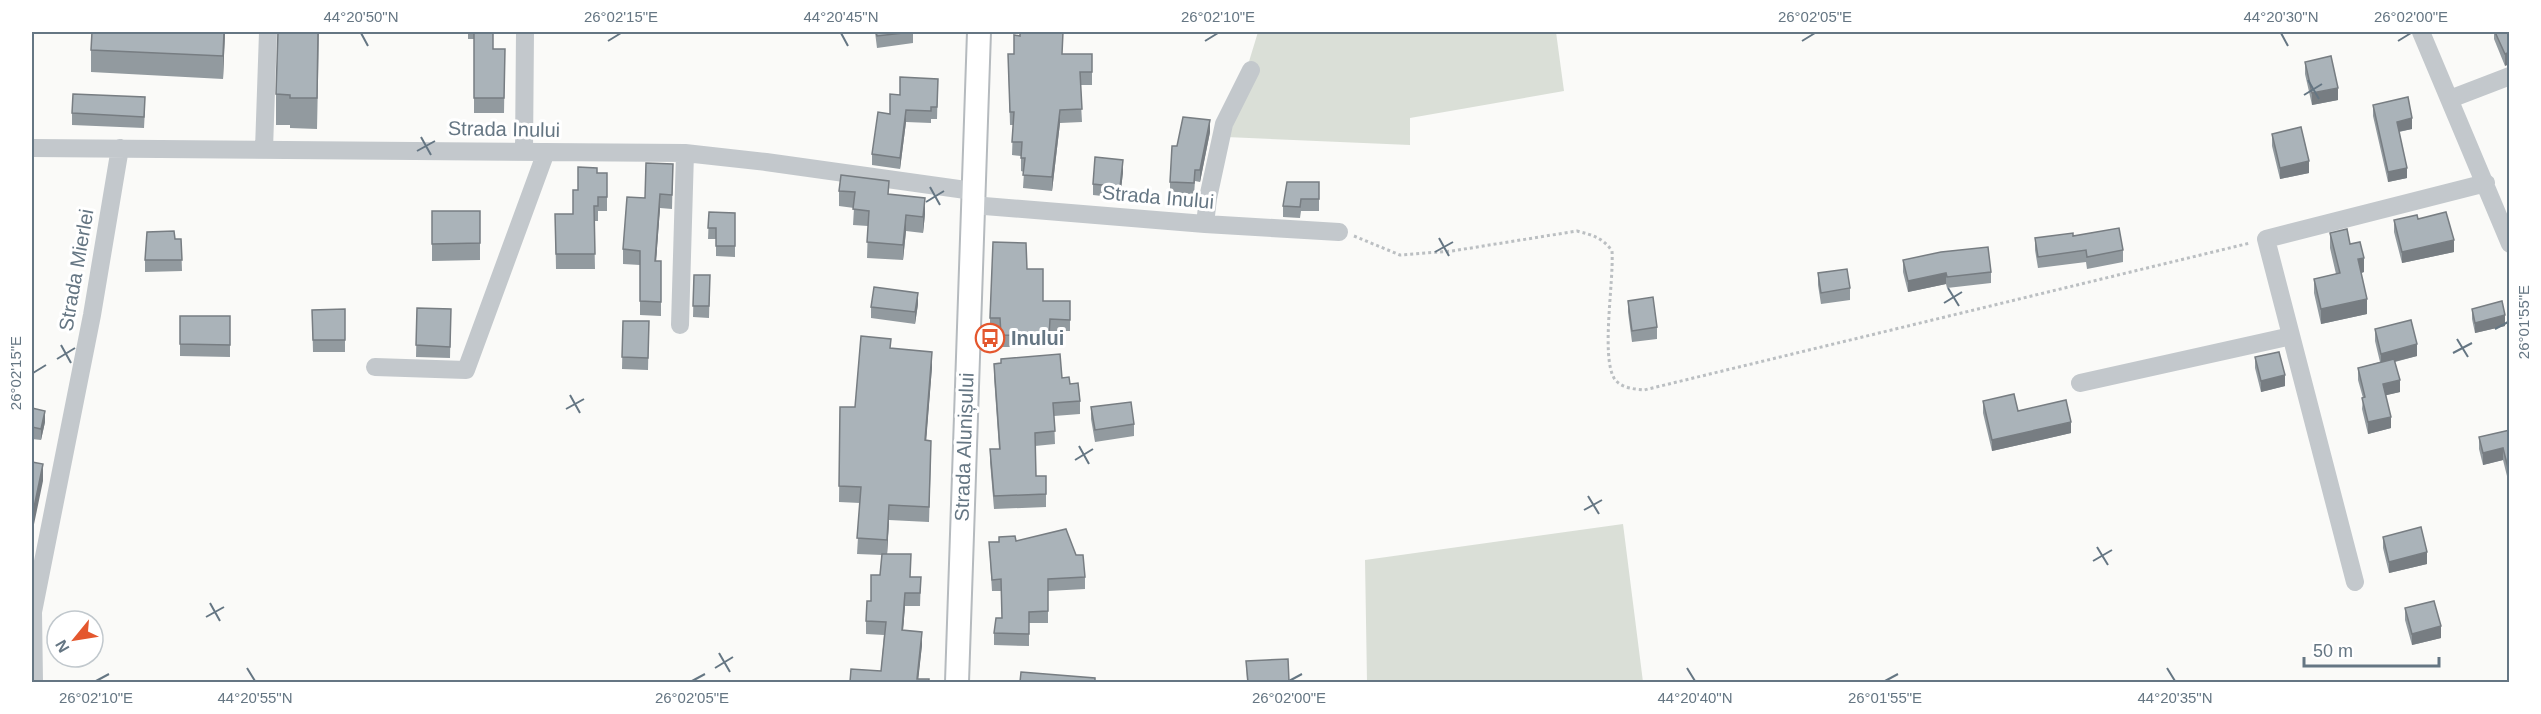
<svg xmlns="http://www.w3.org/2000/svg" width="2541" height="714" viewBox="0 0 2541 714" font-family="Helvetica,sans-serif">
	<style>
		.green { fill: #dadfd7 }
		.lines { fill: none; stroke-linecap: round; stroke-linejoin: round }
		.major-casing { stroke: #b5babe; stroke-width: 26 }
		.path { stroke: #bbbfc2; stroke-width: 3; stroke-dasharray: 3 3; stroke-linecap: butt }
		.minor { stroke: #c3c8cc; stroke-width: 18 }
		.major { stroke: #fff; stroke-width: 22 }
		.wall { fill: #929a9f }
		.shaded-wall { fill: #777d82 }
		.building { fill: #aab3b9; stroke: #777d82; stroke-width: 1.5 }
		.ticks { fill: none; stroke: #657683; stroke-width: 2 }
		.labels { text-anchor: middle; stroke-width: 6; stroke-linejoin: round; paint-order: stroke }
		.street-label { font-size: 20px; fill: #657683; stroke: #fff }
		.poi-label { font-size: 20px; font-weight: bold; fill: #657683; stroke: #fff; text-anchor: start }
		.neatline { fill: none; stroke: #657683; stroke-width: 2 }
		.ticks-label { font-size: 15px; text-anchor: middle; fill: #657683 }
	</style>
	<rect width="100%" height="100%" fill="#fafaf8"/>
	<!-- green -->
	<path class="green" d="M1258 32H1556L1564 91 1410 118V145L1226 137Z
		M1623 524 1643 682H1367L1365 560Z"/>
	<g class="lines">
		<!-- major casing -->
		<g class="major-casing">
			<path id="major" d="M957 682 979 32"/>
		</g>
		<!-- path -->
		<path class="path" d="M1354 236 1400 255 1452 251 1577 231C1592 235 1602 237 1612 251 1614 281 1601 355 1614 378 1620 388 1634 389 1644 390L2250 243"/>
		<!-- minor -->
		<path class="minor" d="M2421 32 2510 244
			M2450 99 2510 76
			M32 148 685 153 766 162 973 191
			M264 149 268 32
			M524 152 525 32
			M972 205 1205 224 1339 232
			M1205 224 1208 198 1224 124 1251 70
			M680 325 685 153
			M375 367 466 370 546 152
			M2080 383 2291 336
			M2355 582 2266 239 2486 183
			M34 682 33 612 92 315 120 148"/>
		<!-- major -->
		<use href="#major" class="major"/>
	</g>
	<!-- wall -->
	<path class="wall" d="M225 32 223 79 91 72V50Z
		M319 32 317 129 290 128V125H276V94Z
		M468 32H504H493V49H505L504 113H474V39H468Z
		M875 32H913V43L877 48Z
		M2494 32H2510L2505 66 2494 39Z
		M1008 54H1092V85H1080L1082 122 1060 123 1052 191 1023 188 1024 172 1021 171V156L1012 155 1013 125H1010Z
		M2305 62 2338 100 2312 105 2305 74Z
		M938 79 937 119H931V123L906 122 900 169 872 165V154L890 114 900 95Z
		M2373 105 2412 129 2399 132 2407 178 2388 182 2373 116Z
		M145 109 144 128 72 125V113Z
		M1210 132 1200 182 1195 181 1194 195 1170 193V182L1177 146Z
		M2272 134 2309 173 2280 179 2272 146Z
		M673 164 672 209 660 208 656 261H661V316L640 315V265L623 264V249L645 198Z
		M1123 172 1120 198 1093 195V184Z
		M597 173H607V211H598V221H594L595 269H556L555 214H573Z
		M1319 182V211H1301L1300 218 1283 217V206Z
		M839 191 889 194 925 214 923 233 906 231 903 260 867 258 868 226 853 225 854 208 839 206Z
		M432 211H480V260L432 261Z
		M709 212 735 213V257L716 256V239H708Z
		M2418 219 2454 252 2402 263 2394 232V220Z
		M2330 233 2350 244 2364 272 2361 273 2367 314 2321 324 2314 293V279L2336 274 2330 248Z
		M2073 236 2123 250V262L2087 269 2086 262 2038 268 2035 250V238Z
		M175 239H181L182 271 145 272V260Z
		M1903 260 1991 272V283L1947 288 1946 284 1908 292 1903 272Z
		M1027 269 1043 301H1070V331H1050L1049 347H1001L1000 330H990V318Z
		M1818 273 1850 288V300L1821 304 1818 285Z
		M694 275H710L709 318 693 317Z
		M1628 301 1657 327V339L1632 342 1628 312Z
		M918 304 915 324 871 318V307Z
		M417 308 451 309 450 358 416 357Z
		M345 309V352H313L312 310Z
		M2472 309 2505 326 2475 333 2472 319Z
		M180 316H230V357L180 356Z
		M623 321H649L648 370 622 369Z
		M2375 329 2417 356 2395 362 2400 392 2386 395 2391 428 2368 434 2362 409 2363 398 2358 380V368L2380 362 2375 341Z
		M891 348 932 367 926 440 931 456 929 522 889 520 887 554 911 577H921L920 606H905L903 630 922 645 918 679 929 682 881 671 884 635 866 634V621L871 601 880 575 882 555 857 554 860 503 839 502 840 407H855Z
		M2255 357 2285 386 2261 392 2255 368Z
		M994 364 1062 378 1070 384 1080 401V414L1054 416 1055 444 1035 446 1036 476H1046V507L994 509 990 462V449H999L994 377Z
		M1983 401 2018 411 2071 433 1992 451 1983 413Z
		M1091 407 1134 424V436L1095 442 1091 419Z
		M32 408 45 422 41 440 32 439Z
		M2510 430V488L2503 460 2483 465 2479 449V437Z
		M2383 537 2427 564 2389 573 2383 548Z
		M1016 541 1085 577V589L1048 591V623H1029V646L994 645V633L1002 618 1001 591H992L989 542Z
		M2405 608 2441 638 2412 645 2405 620Z
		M1288 659 1289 682H1247L1246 661Z"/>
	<!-- shaded-wall -->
	<path class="shaded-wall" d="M224 32H225L223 79V56Z
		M2510 52V64L2505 66V54Z
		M2338 88V100L2312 105V93Z
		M906 110V122L900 169V158Z
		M1060 110V123L1052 191V177Z
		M2412 118V129L2397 132V122Z
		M1210 120V132L1200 182V170Z
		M1123 160V172L1120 198V187Z
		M2309 161V173L2280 179V168Z
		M2407 168V178L2388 182V172Z
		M660 194V208L655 276V261Z
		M925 198V214L923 233V217Z
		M906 215V231L903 260V245Z
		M2454 240V252L2402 263V252Z
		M2364 258V272L2358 274V259Z
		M1946 273V284L1908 292V281Z
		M918 293V304L915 324V312Z
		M2367 299V314L2321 324V309Z
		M2505 315V326L2475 333V323Z
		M2417 344V356L2381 365V354Z
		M932 352V367L925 456V440Z
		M2285 375V386L2261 392V381Z
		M2400 380V392L2383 396V384Z
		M45 411V422L41 440V429Z
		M2391 417V428L2368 434V422Z
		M2071 422V433L1992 451V440Z
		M2503 448V460L2483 465V453Z
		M43 464V481L32 534V517Z
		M889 505V520L887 556V540Z
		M2427 552V564L2389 573V562Z
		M905 593V606L902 643V630Z
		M2441 626V638L2412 645V634Z
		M922 632V645L918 682H917Z"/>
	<!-- building -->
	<path class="building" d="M92 32H224L223 56 91 50Z
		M278 32H318L317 98H290V95L276 94Z
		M474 32H493V49H505L504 98H474Z
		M876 32H912L877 36Z
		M1020 32H1063L1062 54H1092V72H1080L1082 109 1060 110 1052 177 1023 175 1025 158H1021L1022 142H1012L1014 112H1010L1008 54H1014V35L1020 36Z
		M2495 32H2510V52L2505 54Z
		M2331 56 2338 88 2312 93 2305 62Z
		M900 77 938 79 937 107H931V111L906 110 900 158 872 154 878 112 890 114V94L900 95Z
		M73 94 145 97 144 117 72 113Z
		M2408 97 2412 118 2397 122 2407 168 2388 172 2373 105Z
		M1183 117 1210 120 1200 170H1195L1194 183 1170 182 1172 146H1177Z
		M2301 127 2309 161 2280 168 2272 134Z
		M1095 157 1123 160 1120 187 1093 184Z
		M646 163 673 164 672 195 660 194 655 261H661V302L640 301V251L623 249 627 197 645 198Z
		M578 167 597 168V173H607V197H598V206H594L595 254H556L555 214H573V190H578Z
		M841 175 889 181 888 194 925 198 923 217 906 215 903 245 867 242 869 211 853 209 855 192 839 191Z
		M1287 182H1319V199H1301L1300 207 1283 206Z
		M432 211H480V243L432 244Z
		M709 212 735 213V246H716V228H708Z
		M2446 212 2454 240 2402 252 2394 220 2417 215 2418 219Z
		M2119 228 2123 250 2087 257 2086 250 2038 257 2035 238 2073 233V236Z
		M2347 229 2350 244 2360 242 2364 258 2358 259 2367 299 2321 309 2314 279 2340 273 2330 233Z
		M174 231 175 239H181L182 260H145L147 232Z
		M993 242 1026 243 1027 269H1043V301H1070V320L1050 319 1049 336 1001 335 1000 318H990Z
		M1988 247 1991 272 1947 277 1946 273 1908 281 1903 260 1941 252Z
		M1847 269 1850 288 1821 293 1818 273Z
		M694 275H710L709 306H693Z
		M874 287 918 293 915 312 871 307Z
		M1653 297 1657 327 1632 331 1628 301Z
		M2502 301 2505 315 2475 323 2472 309Z
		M417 308 451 309 450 347 416 345Z
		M345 309V340H313L312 310Z
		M180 316H230V345L180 344Z
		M2411 320 2417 344 2381 354 2375 329Z
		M623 321H649L648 358 622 357Z
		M861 336 891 339 890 348 932 352 925 440 931 441 929 507 889 505 887 540 857 538 861 487 839 486 840 407H855Z
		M2279 352 2285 375 2261 381 2255 357Z
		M1060 354 1062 378 1069 377 1070 384 1078 383 1080 401 1053 403 1055 431 1035 433 1036 476H1046V494L994 496 990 449H1000L994 364 1001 363V359Z
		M2394 359 2400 380 2383 384 2391 417 2368 422 2362 398 2365 397 2358 368Z
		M2014 394 2018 411 2066 400 2071 422 1992 440 1983 401Z
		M1131 402 1134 424 1095 430 1091 407Z
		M32 408 45 411 41 429 32 427Z
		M2510 430V476L2503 448 2483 453 2479 437Z
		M32 462 43 464 32 517Z
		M2421 527 2427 552 2389 562 2383 537Z
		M1066 529 1076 555H1083L1085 577 1048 579V611L1029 612V634L994 633 996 618H1002L1001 579 992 580 989 542H999V537L1015 536 1016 541Z
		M882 554H911L910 577H921L920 593H905L902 630 922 632 917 679H929V682H850L851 669 881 671 886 622 866 621 867 601H871V575H880Z
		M2434 601 2441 626 2412 634 2405 608Z
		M1288 659 1289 681 1248 682 1246 661Z
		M1021 672 1095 678V682H1020Z"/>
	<!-- ticks -->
	<path class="ticks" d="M361 33 368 46M841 33 848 46M2281 33 2288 46M608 41 621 33M1205 41 1218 33M1802 41 1815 33M2398 41 2411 33M2308 80 2319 99M2304 95 2322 84M421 137 431 155M417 151 435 141M930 187 940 205M926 202 944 191M1439 238 1449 256M1435 252 1453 242M1948 288 1959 306M1944 303 1962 292M2495 329 2508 322M2457 339 2468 357M61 345 71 363M2453 353 2472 343M57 359 75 348M33 373 46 365M570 395 580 413M566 409 584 399M1079 446 1089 464M1075 460 1093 449M1588 496 1599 514M1584 510 1602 500M2097 547 2108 565M2093 561 2112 550M210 603 220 621M206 617 224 607M719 653 730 672M247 668 255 681M715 668 733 657M1687 668 1695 681M2167 668 2175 681M96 681 109 674M692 681 705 674M1289 681 1302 674M1885 681 1898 674"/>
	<!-- icons -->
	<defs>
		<g id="bus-ring" transform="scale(1.5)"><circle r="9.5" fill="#fff" stroke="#e4572e" stroke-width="1.5"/><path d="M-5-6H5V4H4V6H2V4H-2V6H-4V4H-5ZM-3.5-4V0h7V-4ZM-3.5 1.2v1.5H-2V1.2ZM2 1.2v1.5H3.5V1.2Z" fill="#e4572e"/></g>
	</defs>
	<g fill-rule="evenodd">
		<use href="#bus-ring" x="990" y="338"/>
	</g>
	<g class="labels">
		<!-- street labels -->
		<g class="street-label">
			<text transform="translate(504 129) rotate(1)" y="7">Strada Inului</text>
			<text transform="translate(1158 197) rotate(5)" y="7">Strada Inului</text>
			<text transform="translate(76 270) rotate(-80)" y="7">Strada Mierlei</text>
			<text transform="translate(964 447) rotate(-88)" y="7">Strada Alunișului</text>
		</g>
		<!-- poi labels -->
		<g class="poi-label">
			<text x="1011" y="345">Inului</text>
		</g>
	</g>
	<!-- border -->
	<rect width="2541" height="714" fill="none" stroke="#ffffff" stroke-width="66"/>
	<!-- north arrow -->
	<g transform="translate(75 639) rotate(240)"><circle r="28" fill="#ffffff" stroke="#c1c8cd" stroke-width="1.5"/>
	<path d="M0-4.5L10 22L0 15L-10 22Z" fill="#e4572e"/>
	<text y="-9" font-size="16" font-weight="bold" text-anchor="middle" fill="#657683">N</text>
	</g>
	<!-- scale -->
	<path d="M2304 657v9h135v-9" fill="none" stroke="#657683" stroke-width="3"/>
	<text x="2313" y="657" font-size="18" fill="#657683" stroke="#ffffff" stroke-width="4.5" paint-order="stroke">50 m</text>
	<rect x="33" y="33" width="2475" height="648" class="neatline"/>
	<g class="ticks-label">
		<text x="361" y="22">44°20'50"N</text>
		<text x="621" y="22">26°02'15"E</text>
		<text x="841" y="22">44°20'45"N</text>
		<text x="1218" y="22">26°02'10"E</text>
		<text x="1815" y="22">26°02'05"E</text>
		<text x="2281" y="22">44°20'30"N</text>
		<text x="2411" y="22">26°02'00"E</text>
		<text transform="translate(2524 322) rotate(-90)" y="5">26°01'55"E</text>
		<text transform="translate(16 373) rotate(-90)" y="5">26°02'15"E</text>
		<text x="96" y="703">26°02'10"E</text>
		<text x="255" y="703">44°20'55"N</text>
		<text x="692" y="703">26°02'05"E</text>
		<text x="1289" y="703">26°02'00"E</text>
		<text x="1695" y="703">44°20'40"N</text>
		<text x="1885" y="703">26°01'55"E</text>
		<text x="2175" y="703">44°20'35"N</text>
	</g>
</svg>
